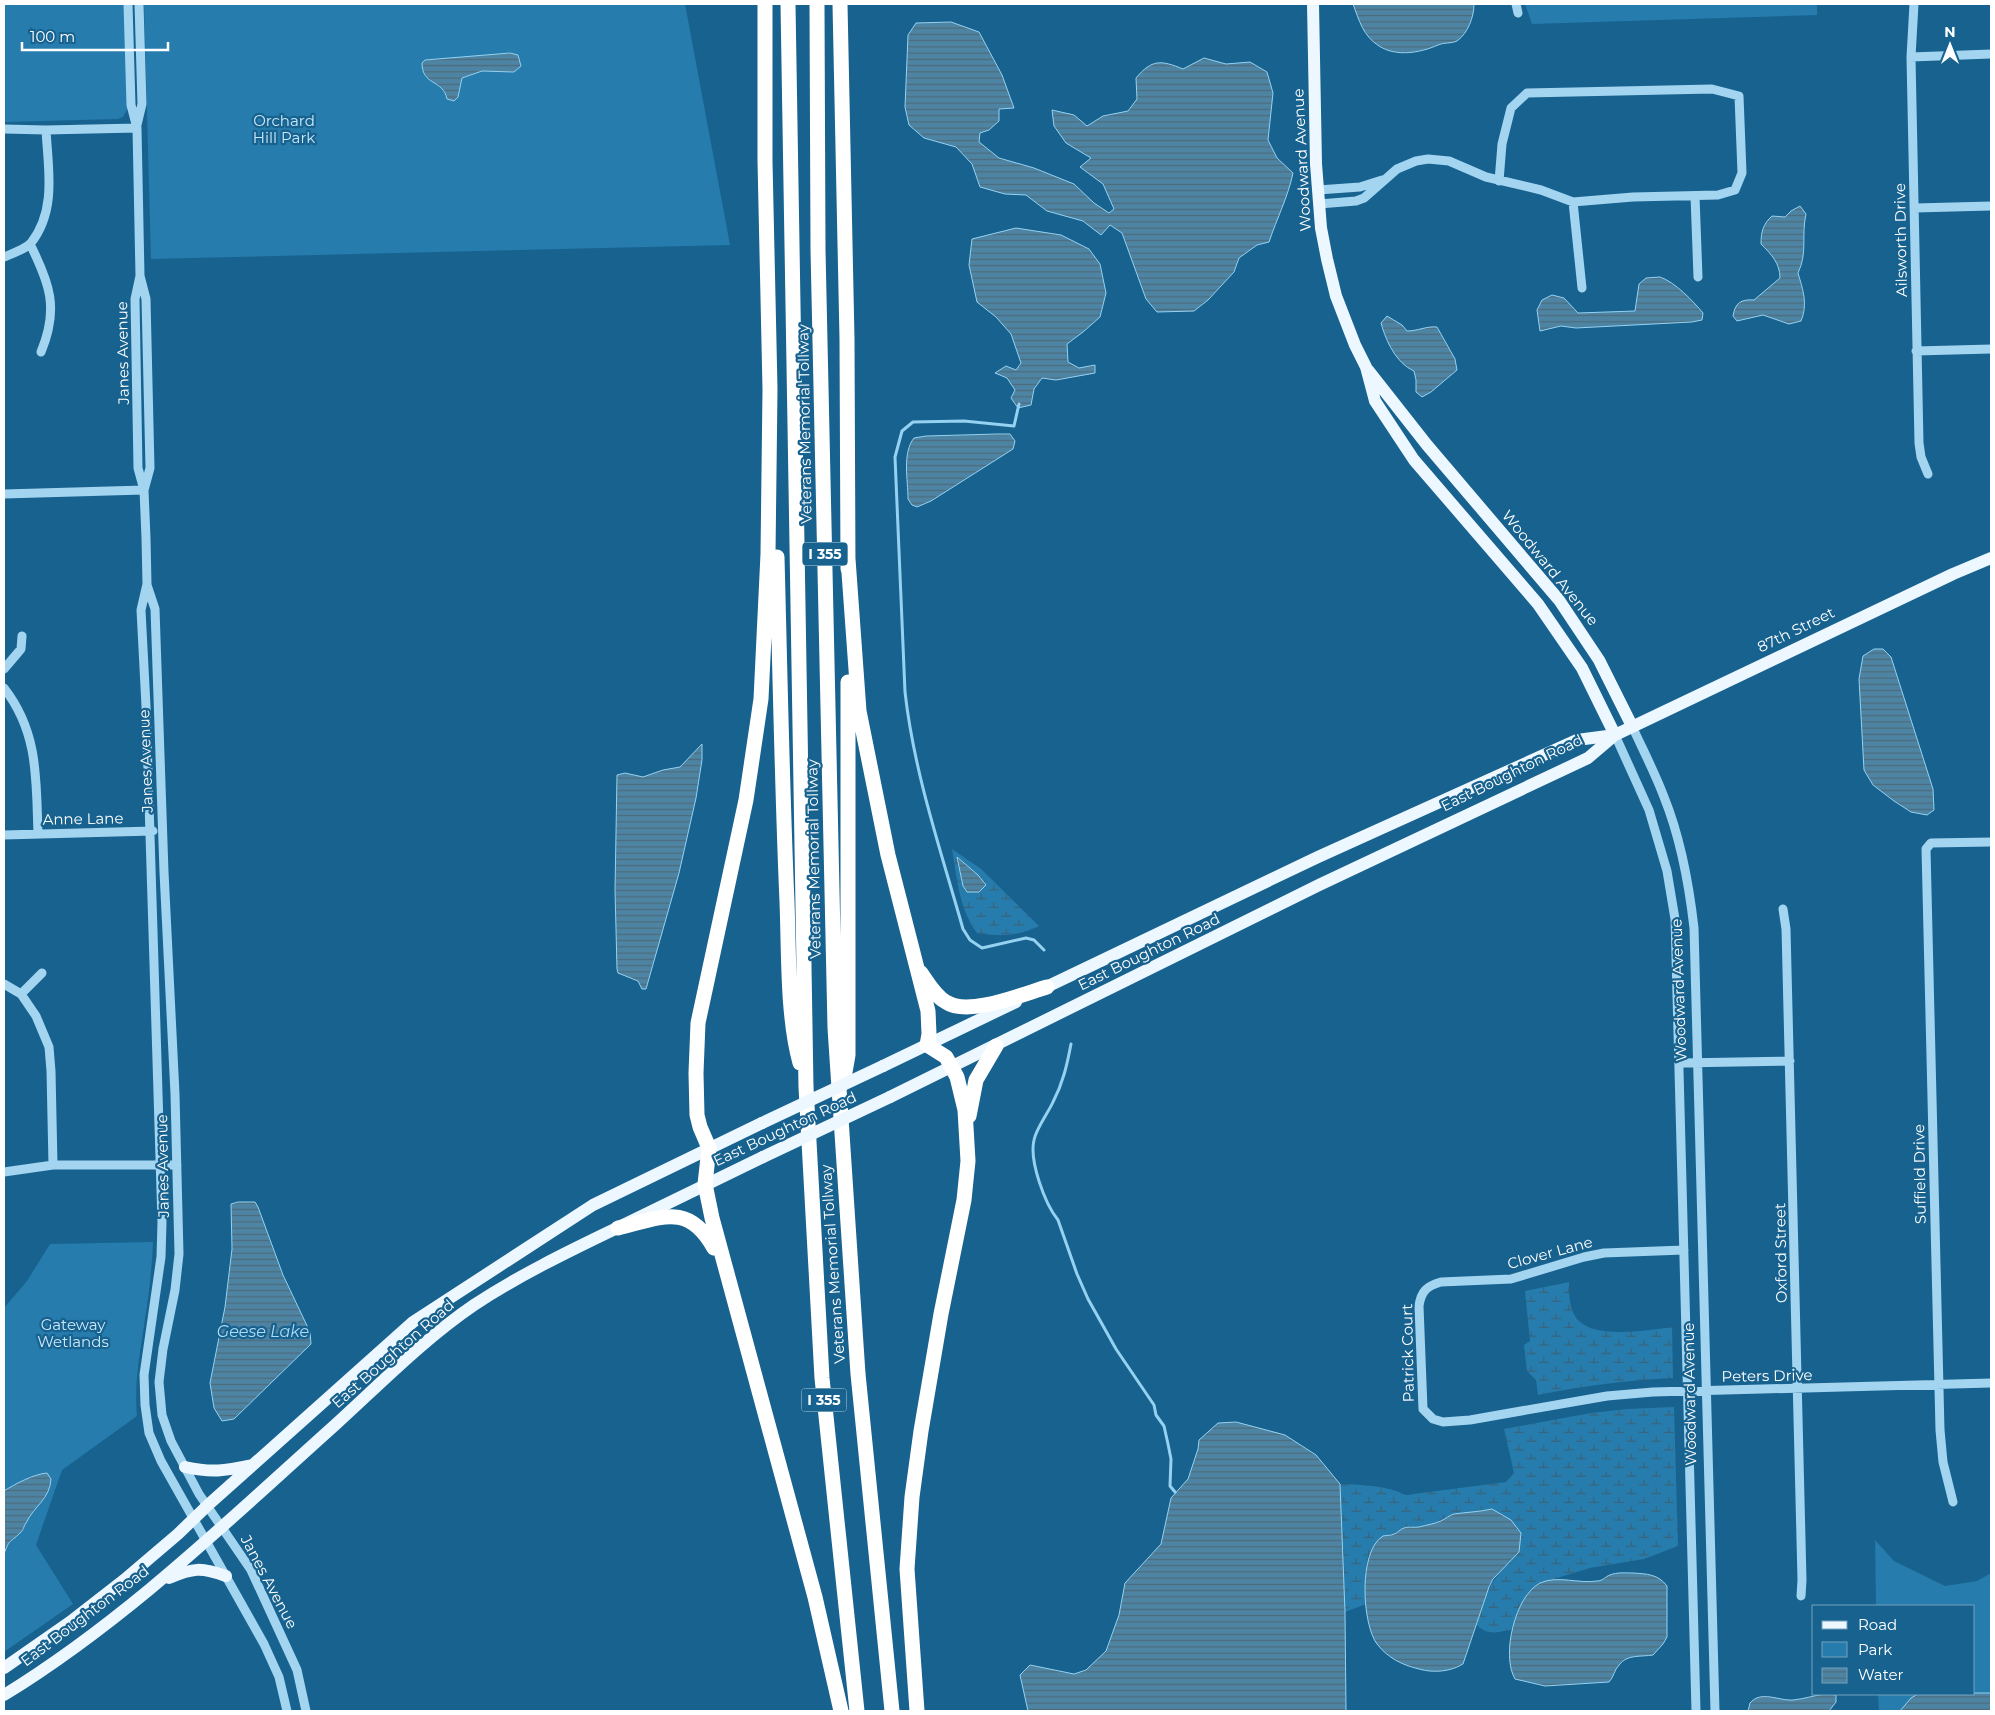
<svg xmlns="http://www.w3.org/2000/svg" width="1995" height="1715" viewBox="0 0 1995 1715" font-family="Montserrat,sans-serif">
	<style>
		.green { fill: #267cac }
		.wetland { fill: url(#wetland-marsh) }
		.water { fill: url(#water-rules); stroke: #95d2f2 }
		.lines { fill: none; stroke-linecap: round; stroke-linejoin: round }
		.stream { stroke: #95d2f2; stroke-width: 3 }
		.minor { stroke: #a3d4f0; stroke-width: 9 }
		.major { stroke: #ecf7ff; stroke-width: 12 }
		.highway { stroke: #fff; stroke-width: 15 }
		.major-bridge { stroke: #ecf7ff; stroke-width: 12 }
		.labels { text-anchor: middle; stroke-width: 4.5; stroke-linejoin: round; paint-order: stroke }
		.shield { fill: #17628f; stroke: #b9d0dd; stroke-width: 1 }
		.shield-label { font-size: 14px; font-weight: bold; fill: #fff }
		.park-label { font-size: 15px; fill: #cae9fb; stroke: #17628f }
		.street-label { font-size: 15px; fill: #fff; stroke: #17628f }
		.water-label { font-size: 16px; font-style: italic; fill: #afddf7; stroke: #17628f }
	</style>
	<defs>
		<pattern id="wetland-marsh" width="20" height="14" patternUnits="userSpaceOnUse" patternTransform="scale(1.25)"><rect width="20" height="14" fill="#267cac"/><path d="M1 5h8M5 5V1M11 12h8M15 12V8" fill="none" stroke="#39647c"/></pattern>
		<pattern id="water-rules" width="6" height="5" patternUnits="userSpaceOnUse" patternTransform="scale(1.25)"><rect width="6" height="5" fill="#4e84a3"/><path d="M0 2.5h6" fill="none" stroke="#4d6b7c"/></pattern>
	</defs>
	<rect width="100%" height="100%" fill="#17628f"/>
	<!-- green -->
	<path class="green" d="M4 4H124L128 108 123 117 118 119 4 122Z
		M144 4H685L730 245 151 259Z
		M1525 4H1817V15L1532 24Z
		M153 1242C152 1268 149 1294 145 1319 140 1355 134 1379 137 1416L62 1470 36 1545 73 1604 4 1652V1308L27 1281 50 1244Z
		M1875 1540 1894 1561 1945 1586 1977 1581 1991 1573V1711H1879L1878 1694H1974V1606H1876Z"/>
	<!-- wetland -->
	<path class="wetland" d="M952 849 981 869 1039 926C1019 936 999 937 977 933 959 909 957 878 952 849Z
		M1569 1282C1569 1293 1569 1306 1575 1316 1590 1341 1649 1330 1672 1327L1673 1378C1627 1380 1583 1386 1538 1395L1536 1380 1527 1371 1524 1345 1530 1341 1525 1291Z
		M1674 1407 1678 1546 1644 1559 1590 1568 1541 1583 1529 1591 1511 1630C1497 1632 1487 1636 1477 1625 1486 1590 1493 1577 1519 1552L1492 1509 1474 1513 1453 1514 1439 1522 1416 1528 1410 1526 1403 1528 1394 1534 1383 1536 1368 1556 1366 1567V1604L1345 1612 1340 1484C1363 1485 1385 1485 1406 1495L1506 1482 1514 1473 1504 1429 1591 1413 1627 1409Z"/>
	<!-- water -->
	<path class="water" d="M1353 4H1474C1474 17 1468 33 1457 41 1451 44 1444 42 1438 45 1420 53 1396 57 1379 46 1363 36 1359 20 1353 4Z
		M951 22 979 32 1002 75 1014 108 999 109V121L989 130 980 133 979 142 999 158 1034 168 1074 184 1094 203 1109 213 1114 209 1103 184 1080 167 1091 158 1066 143 1054 126 1052 110 1074 115 1087 126 1103 116 1128 111 1137 99 1136 78C1152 59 1161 60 1183 69L1204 58 1226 64 1250 62 1267 72 1273 93 1268 140 1277 158 1293 173C1288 197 1277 218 1269 242L1257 245 1239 258 1234 272 1208 300 1194 311 1157 312 1146 299 1122 233 1110 225 1101 235 1083 221 1047 211 1026 195 1005 194 980 187 972 164 956 147 924 138 909 125 905 107 908 35 916 23Z
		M510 53 518 55 521 66 514 72 482 71 462 78 458 97 454 101 447 99C443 79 422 86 422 63L425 60Z
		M1800 206 1806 214C1801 236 1808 252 1798 273 1803 290 1808 304 1801 321L1789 324 1763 315 1737 321 1733 316C1735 303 1741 299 1754 300L1780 278C1780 263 1771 254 1761 244 1761 232 1763 224 1772 216L1785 217 1791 211Z
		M1016 228 1061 235 1089 249 1100 264 1106 293 1100 317 1083 332 1067 344 1068 362 1079 368 1095 365V373L1056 380 1042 378 1034 389 1031 405 1018 408 1011 398 1015 390 1007 378 995 373 1006 366 1016 370 1021 363 1011 334 996 317 977 302 969 265 972 239Z
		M1660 277C1675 282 1693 301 1703 313L1702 320 1692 322 1576 328 1561 326 1540 331 1537 310 1542 300 1552 295 1564 298 1578 313 1635 311 1639 284 1646 278Z
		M1387 316 1402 325 1407 331C1418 331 1426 326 1437 327L1455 359 1457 370 1431 392 1422 397 1416 392V380L1414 371C1396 363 1386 341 1381 323Z
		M997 434H1010L1015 441 1013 449 931 501 917 507 912 505 908 499C908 480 902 453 914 438L926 436Z
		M1874 649H1883L1891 657 1933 789 1934 810 1927 815 1911 812 1894 801 1873 785 1864 770 1859 679 1863 656Z
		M702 744V760L696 798 679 873 646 989H642L638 981 618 973 617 969 615 890 617 775 625 773 643 777 663 770 680 767Z
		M957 857 978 875 986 885 979 892H967L963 886Z
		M238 1202H255L258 1207 283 1275 310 1332 311 1344 234 1419 222 1421 214 1408 210 1383 225 1307 232 1249 231 1204Z
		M1236 1422 1285 1435 1316 1455 1340 1484 1345 1612 1346 1711H1028L1020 1675 1030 1665 1074 1674 1086 1670 1106 1651 1119 1615 1125 1583 1161 1544 1171 1498 1188 1479 1198 1449 1199 1440 1218 1423Z
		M47 1473 51 1479C50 1499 34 1506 26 1523 23 1527 24 1530 20 1533 9 1544 10 1538 4 1554V1491C15 1484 34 1474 47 1473Z
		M1492 1509 1511 1520 1521 1533 1519 1552 1493 1579 1489 1587 1463 1664C1450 1672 1433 1673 1419 1669 1402 1665 1388 1658 1377 1644 1362 1624 1358 1551 1383 1536 1386 1535 1391 1536 1394 1534 1398 1533 1400 1529 1404 1528 1409 1526 1414 1528 1419 1527 1426 1525 1434 1524 1441 1521 1445 1519 1450 1515 1454 1514 1467 1512 1479 1512 1492 1509Z
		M1633 1573C1647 1574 1658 1574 1667 1586V1637L1663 1644 1653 1655C1641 1657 1627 1654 1619 1665 1614 1670 1614 1677 1609 1682L1545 1686 1515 1679C1501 1655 1515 1596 1540 1583 1558 1575 1579 1584 1597 1581 1603 1581 1606 1576 1610 1575 1617 1572 1626 1573 1633 1573Z
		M1974 1693H1991V1711H1900L1911 1698 1918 1694Z
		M1826 1694 1836 1695V1702L1829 1711H1748L1750 1703C1761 1690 1779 1701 1793 1700 1804 1699 1815 1695 1826 1694Z"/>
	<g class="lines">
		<!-- stream -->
		<path class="stream" d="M1019 404 1014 426 964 421 913 422 902 431 895 457 905 692C914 773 941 851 963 929L970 940 982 948 1026 938 1034 940 1044 950
			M1071 1044C1067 1065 1063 1083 1053 1102 1048 1113 1036 1129 1034 1140 1029 1161 1045 1204 1058 1220L1077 1274 1088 1299 1116 1349 1154 1405 1156 1415 1164 1426 1168 1444 1171 1459 1170 1486 1175 1492"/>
		<!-- minor -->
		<path class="minor" d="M128 4 131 105 137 128 140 276 146 299 150 468 144 490
			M1516 4 1518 13
			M1914 4 1911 57 1919 443 1921 457 1928 474
			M1911 57 1991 54
			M137 125 142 104 139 4
			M4 129 46 130 137 128
			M1318 190 1360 187 1382 180
			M1695 196 1698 277
			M1573 202 1582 288
			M1319 204 1356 201 1364 198 1397 169 1416 161 1428 159 1449 161 1486 177 1541 190 1573 202 1633 197 1718 195 1735 190 1742 173 1739 96 1712 89 1527 93 1511 108 1502 144 1499 181
			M1915 208 1991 206
			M30 244C50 284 59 309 41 352
			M4 257C11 254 26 249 31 243 57 210 48 168 46 130
			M140 276 135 299 138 468 144 490 146 538 147 584 141 610 146 706 162 1222 161 1257 144 1375 145 1405 149 1433 161 1461 264 1644 279 1677 287 1711
			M1916 351 1991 349
			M4 494 144 490
			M147 585 155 609 164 872 175 1094 179 1254 175 1290 163 1349 159 1382 162 1415 171 1441 199 1494 251 1570 297 1670 306 1711
			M4 669 21 649 22 636
			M4 688C39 733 36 780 38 834
			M1632 726C1643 750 1655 773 1664 797 1681 839 1689 884 1694 928L1715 1711
			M1615 735 1649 810 1667 871 1675 919 1696 1711
			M4 835 153 831
			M1783 909 1786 929 1802 1580 1801 1596
			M4 984 21 994 36 1016 49 1047 51 1071 53 1165
			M21 994 42 973
			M1680 1063 1790 1061
			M4 1172 53 1165H177
			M1684 1250 1604 1253 1584 1257 1511 1279 1441 1282C1427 1286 1421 1291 1419 1306L1423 1409 1433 1419 1443 1422 1470 1420 1607 1396 1653 1392 1991 1383
			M1953 1502 1943 1462 1940 1430 1926 849 1931 843 1991 842"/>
		<!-- major -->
		<path class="major" d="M1313 4 1316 164 1321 228 1327 259 1336 296 1355 345 1366 367 1375 401 1414 460 1538 604 1582 668 1615 735
			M1368 370 1427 445 1559 600 1599 660 1632 726
			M1038 991 1318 857 1577 740 1615 735
			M883 1066 1016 1002
			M890 1097 1319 885 1588 758 1615 735 1953 574 1991 558
			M185 1467C212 1473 224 1471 252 1465
			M169 1578C193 1568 201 1567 226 1576
			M4 1668 70 1622 124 1580 178 1534 208 1505 413 1322 593 1205 762 1123
			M4 1695C126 1620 229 1520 335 1425 380 1384 424 1339 474 1305 518 1276 567 1252 615 1229 664 1205 713 1181 763 1157"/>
		<!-- highway -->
		<path class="highway" d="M765 4V161L770 389 768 554 761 699 746 800 698 1023 696 1073 697 1115 700 1127 709 1148 705 1184 712 1218 815 1597 841 1711
			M788 4 806 1087 822 1378 857 1711
			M817 4 818 250 835 1028 858 1374 892 1711
			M840 4 847 339 848 569
			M777 557C780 672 782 787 787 902 789 952 787 1016 800 1063
			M848 559 859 711 888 855 928 1011 929 1034 927 1045 946 1057 957 1077 965 1110 968 1161 964 1200 941 1314 921 1431 912 1497 907 1569 917 1711
			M921 973C928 983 935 996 946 1002 968 1017 1023 994 1047 987
			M844 1078 848 1055V682
			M969 1116 976 1080 996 1046
			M618 1228C660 1218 688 1201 714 1248"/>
		<!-- major-bridge -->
		<path class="major-bridge" d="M762 1123 883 1066
			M763 1157 890 1097"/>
	</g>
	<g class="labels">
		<!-- shield labels -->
		<g class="shield">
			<rect x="802.5" y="542.5" width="45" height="23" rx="4"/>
			<rect x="801.5" y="1388.5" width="45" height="23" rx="4"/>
		</g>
		<g class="shield-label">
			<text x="825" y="559">I 355</text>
			<text x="824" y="1405">I 355</text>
		</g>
		<!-- park labels -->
		<g class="park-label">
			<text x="284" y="126">Orchard<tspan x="284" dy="17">Hill Park</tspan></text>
			<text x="73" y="1330">Gateway<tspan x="73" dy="17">Wetlands</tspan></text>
		</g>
		<!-- street labels -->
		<g class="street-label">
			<text transform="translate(1302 160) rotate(-93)" y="5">Woodward Avenue</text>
			<text transform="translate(1901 240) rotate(-91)" y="5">Ailsworth Drive</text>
			<text transform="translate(123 353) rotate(-91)" y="5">Janes Avenue</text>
			<text transform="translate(805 424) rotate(-91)" y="5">Veterans Memorial Tollway</text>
			<text transform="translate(1550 568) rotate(51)" y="5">Woodward Avenue</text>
			<text transform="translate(1796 630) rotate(-26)" y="5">87th Street</text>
			<text transform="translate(146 761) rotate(-92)" y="5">Janes Avenue</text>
			<text transform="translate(1512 773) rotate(-26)" y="5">East Boughton Road</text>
			<text transform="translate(83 819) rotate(-1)" y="5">Anne Lane</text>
			<text transform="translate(814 859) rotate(-91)" y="5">Veterans Memorial Tollway</text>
			<text transform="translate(1149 952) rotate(-26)" y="5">East Boughton Road</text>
			<text transform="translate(1679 990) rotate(-92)" y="5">Woodward Avenue</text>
			<text transform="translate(785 1129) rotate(-25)" y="5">East Boughton Road</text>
			<text transform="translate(163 1166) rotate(-91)" y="5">Janes Avenue</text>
			<text transform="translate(1920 1174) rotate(-91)" y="5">Suffield Drive</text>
			<text transform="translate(1550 1253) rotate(-15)" y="5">Clover Lane</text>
			<text transform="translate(1781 1253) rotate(-91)" y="5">Oxford Street</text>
			<text transform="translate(833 1264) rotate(-94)" y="5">Veterans Memorial Tollway</text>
			<text transform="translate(1408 1353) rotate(-91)" y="5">Patrick Court</text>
			<text transform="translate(393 1354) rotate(-41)" y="5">East Boughton Road</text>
			<text transform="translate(1767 1376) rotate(-1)" y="5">Peters Drive</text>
			<text transform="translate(1690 1394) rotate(-91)" y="5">Woodward Avenue</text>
			<text transform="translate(269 1582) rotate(62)" y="5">Janes Avenue</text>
			<text transform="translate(85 1616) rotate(-37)" y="5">East Boughton Road</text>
		</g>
		<!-- water labels -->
		<g class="water-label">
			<text x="263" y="1337">Geese Lake</text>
		</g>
	</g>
	<!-- border -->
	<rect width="1995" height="1715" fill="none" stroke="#ffffff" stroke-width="10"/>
	<!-- legend -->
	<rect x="1812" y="1605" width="162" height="90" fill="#17628f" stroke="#74a1bc"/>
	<rect x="1822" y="1621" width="25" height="8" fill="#ecf7ff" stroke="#74a1bc"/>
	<text x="1858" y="1630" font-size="15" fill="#ffffff">Road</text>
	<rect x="1822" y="1642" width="25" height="15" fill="#267cac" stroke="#74a1bc"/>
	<text x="1858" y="1655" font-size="15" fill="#ffffff">Park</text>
	<rect x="1822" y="1668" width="25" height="15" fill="url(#water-rules)" stroke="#74a1bc"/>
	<text x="1858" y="1680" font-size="15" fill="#ffffff">Water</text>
	<!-- north arrow -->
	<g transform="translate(1950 45)" stroke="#17628f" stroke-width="4" paint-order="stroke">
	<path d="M0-4L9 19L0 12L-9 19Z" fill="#ffffff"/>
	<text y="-8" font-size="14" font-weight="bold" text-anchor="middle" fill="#ffffff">N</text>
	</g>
	<!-- scale -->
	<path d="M22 42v8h146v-8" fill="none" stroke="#ffffff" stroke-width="2.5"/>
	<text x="30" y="42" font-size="15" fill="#ffffff" stroke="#17628f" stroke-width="4" paint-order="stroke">100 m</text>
</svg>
